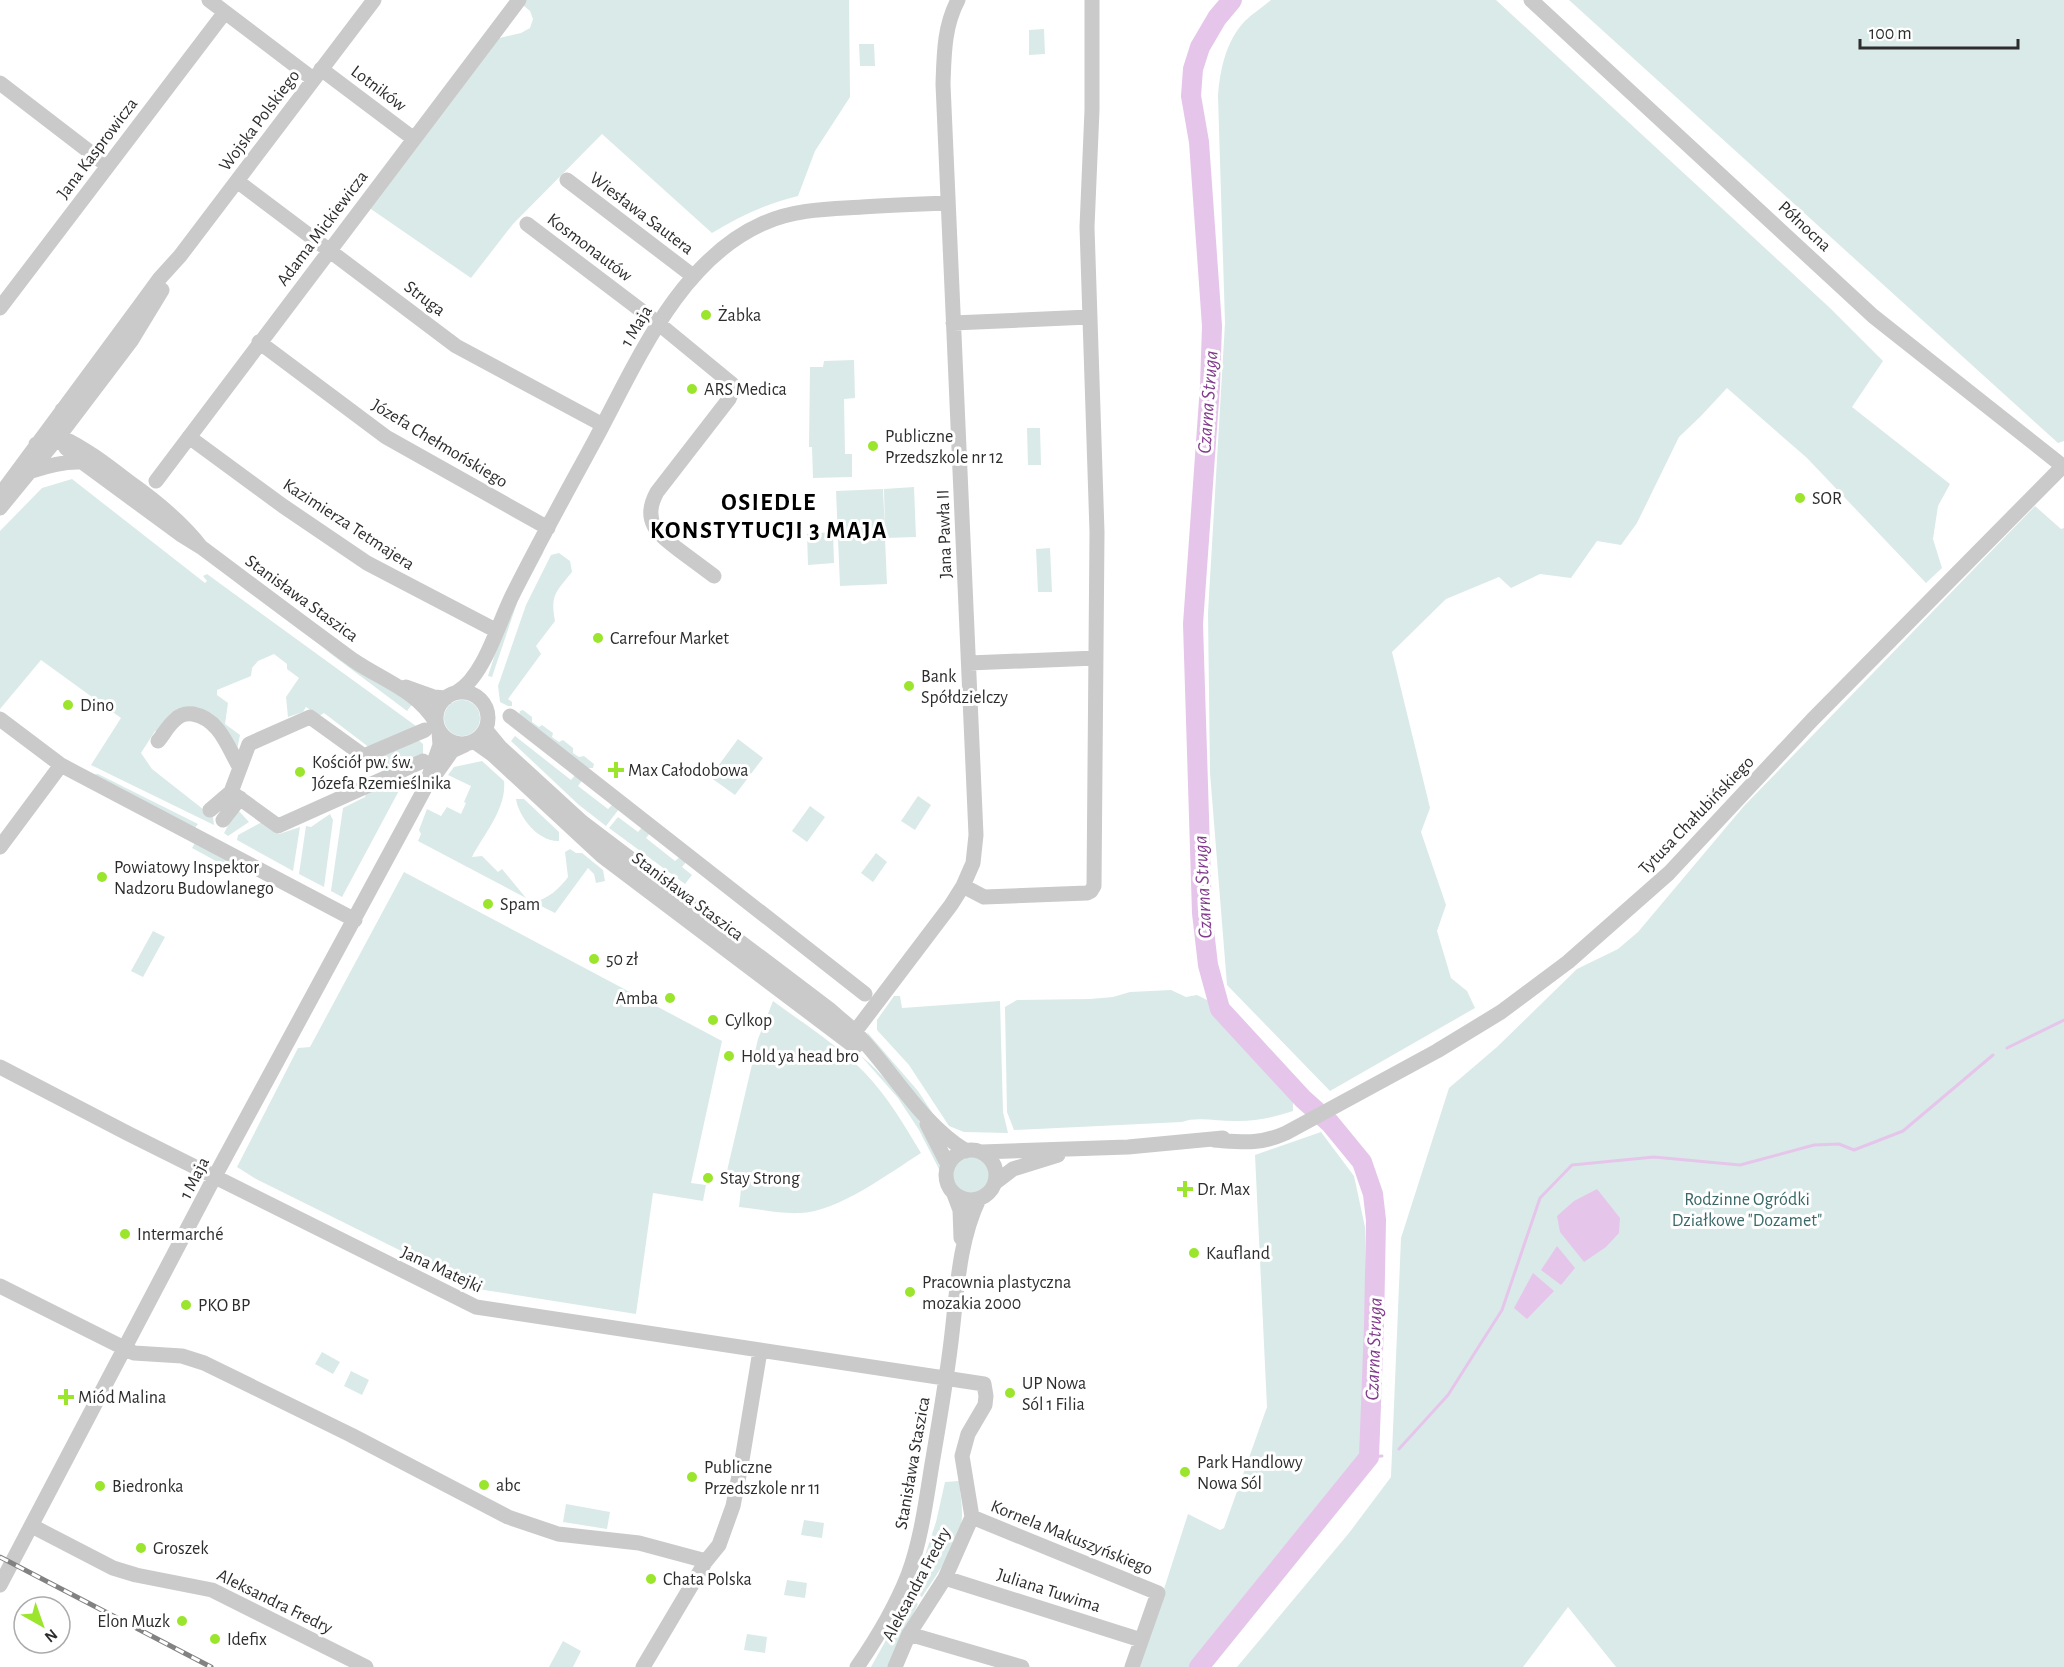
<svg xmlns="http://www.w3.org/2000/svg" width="2064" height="1667" viewBox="0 0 2064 1667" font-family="'Alegreya Sans',sans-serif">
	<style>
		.green { fill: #daeae9 }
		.water { fill: #e6c5eb }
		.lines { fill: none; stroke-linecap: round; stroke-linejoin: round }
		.stream { stroke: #e6c5eb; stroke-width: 3 }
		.river { stroke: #e6c5eb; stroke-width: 20 }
		.minor { stroke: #cacaca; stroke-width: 15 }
		.rail-casing { stroke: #828282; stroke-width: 5 }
		.rail { stroke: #fff; stroke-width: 3; stroke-dasharray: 9; stroke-linecap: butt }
		.poi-dot { fill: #9be52d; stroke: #fff; stroke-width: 2 }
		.labels { text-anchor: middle; stroke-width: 6; stroke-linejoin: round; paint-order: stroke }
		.street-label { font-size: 18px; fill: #2d2d2d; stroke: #fff }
		.poi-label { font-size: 18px; fill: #2d2d2d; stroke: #fff; text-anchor: start }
		.park-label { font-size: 18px; fill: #3a6868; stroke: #fff }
		.water-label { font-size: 20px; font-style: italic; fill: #833b8e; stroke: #fff }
		.district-label { font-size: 24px; font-weight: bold; letter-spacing: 1.5px; fill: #000; stroke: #fff }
	</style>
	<rect width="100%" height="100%" fill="#fff"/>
	<!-- green -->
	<path class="green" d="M517 0H849L850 97 815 151 798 196C766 204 740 216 712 233L602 134 513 224 471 278 368 207 495 39 521 33 530 28 533 19 530 11Z
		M1271 0H1496L1830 308 1883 361 1852 407 1950 484 1938 506 1933 539 1942 568 1926 583 1807 458 1727 388 1701 416 1679 437 1637 523 1621 545 1597 541 1571 578 1540 574 1511 588 1499 577 1446 599 1392 652 1430 808 1421 832 1446 905 1437 931 1451 978 1467 991 1475 1008 1330 1091 1227 985 1210 773 1208 613 1225 323 1218 96C1220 69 1226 41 1245 21 1253 13 1263 7 1271 0Z
		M1569 0H2064V441L2058 443Z
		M1044 29 1045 54 1029 55V30Z
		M859 44H874L875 66H860Z
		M854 360 855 398 844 399 845 454H852V477L813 478 812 447H809L810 367H823L824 361Z
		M1027 428H1040L1041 465H1028Z
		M72 479 205 583 207 581 203 576 207 574 416 726 370 748 324 713 319 716 306 707 303 712 288 717 286 697 299 678 287 669V664L274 654 258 661 252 668 251 676 217 690V695L228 703 225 724 240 735 236 755 198 713 159 733 155 731 141 753 152 769 213 817 214 825 91 765 121 718 41 660 0 709V531L42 488Z
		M914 487 916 537 885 538 887 584 840 586 836 491 883 489 885 533 884 489Z
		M2035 506 2061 529 2064 528V1667H1616L1568 1607 1523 1667H1237L1349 1533 1391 1477 1401 1238 1449 1088 1497 1047 1577 969 1618 949 1638 932 1744 806Z
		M833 532 834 563 808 565 807 534Z
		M1050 548 1052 592H1038L1036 549Z
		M544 551 518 600 492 677 488 676C499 643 518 573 544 551Z
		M559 553 570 561 572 572C556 592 550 595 555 621L536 646 541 654 508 699 512 702V706H508L500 702 498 686 526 605 551 555Z
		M323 648 413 703 407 711Z
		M444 718a18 18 0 1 1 36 0a18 18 0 1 1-36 0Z
		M523 710 532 717V722L539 727 542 725 553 733 552 737 559 742 563 740 573 748V753L579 757 584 756 594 764 593 768H585L519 715 520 711Z
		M515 736 571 780 576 774 583 779 578 786 608 809 613 804 619 809 606 826 579 805 511 741Z
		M417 739 423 744V755L384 772 378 766 379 758Z
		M738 739 763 758 735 795 710 777Z
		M482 761 504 781C507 808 484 834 472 857L482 856 498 872 502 869 526 898 418 841 421 834 419 830 427 809 441 816 447 807 461 814 466 803 464 802 471 786 448 775 454 767Z
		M409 772 342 897 331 891 343 808 365 797 367 790Z
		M98 774 198 824 194 829 89 775Z
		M918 796 931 805 915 830 901 821Z
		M516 799H524L559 832V841C539 842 519 818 516 799Z
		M810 806 825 817 807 842 792 831Z
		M237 809 249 822 228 836 224 833Z
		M330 814 333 820 324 887 299 874 306 826 311 827Z
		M618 817 638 832 643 826 651 832 646 838 675 861 681 856 687 861 682 867 692 875 685 884 609 828Z
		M262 822 279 834 300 827 293 871 237 840 238 835Z
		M195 843 239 865 238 873 192 848Z
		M570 849 576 853H582L603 870 605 881 596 883 594 874 588 868 555 913 533 902C547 900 560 888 568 877L565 852Z
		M876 853 887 862 873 882 861 873Z
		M404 872 722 1041 691 1183 706 1185 703 1201 653 1193 636 1314 478 1289 256 1179 237 1167 298 1048 310 1047Z
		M153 931 165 937 143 977 131 971Z
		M1171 990 1186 997 1197 995 1209 1001 1219 1017 1269 1069 1293 1100V1111C1275 1117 1257 1121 1238 1121 1221 1122 1197 1116 1182 1122L1014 1130 1007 1112 1005 1007 1017 1000 1090 999 1113 997 1130 992Z
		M894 996H900L902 1008 1000 1001 1003 1112 1008 1133 964 1132 949 1126 909 1065 877 1030V1020Z
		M773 1001C804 1024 838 1045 865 1073 888 1097 904 1125 921 1153 889 1173 838 1212 800 1213 780 1214 759 1209 739 1207L742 1180 726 1175 758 1039Z
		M867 1032 918 1091 937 1120 871 1043Z
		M861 1056C885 1075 943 1140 940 1171L919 1130 898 1098Z
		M1321 1132 1354 1176 1365 1227 1366 1454 1193 1667H1139L1188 1514 1220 1530 1224 1528 1267 1407 1255 1155Z
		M952 1175a19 19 0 1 1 38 0a19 19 0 1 1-38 0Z
		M322 1352 340 1362 333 1374 315 1364Z
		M351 1371 369 1380 362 1395 344 1386Z
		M959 1481C960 1492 962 1503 962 1514 963 1540 936 1575 922 1597L913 1592 936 1522 945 1482Z
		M566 1504 610 1512 607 1529 563 1522Z
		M804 1520 824 1523 822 1538 801 1535Z
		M787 1580 807 1583 805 1598 784 1595Z
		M910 1597 918 1604 888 1667H871Z
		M747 1634 767 1637 765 1653 744 1650Z
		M563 1641 581 1651 573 1667H549Z"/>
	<!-- water -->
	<path class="water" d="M1597 1189 1620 1218 1619 1233 1606 1247 1584 1262 1560 1232 1557 1216 1574 1201Z
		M1557 1246 1575 1268 1561 1285 1541 1270Z
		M1533 1273 1554 1291 1527 1319 1514 1308Z"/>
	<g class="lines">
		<!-- stream -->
		<path class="stream" d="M2007 1048 2064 1020
			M1399 1449 1448 1395 1502 1310 1540 1198 1572 1165 1654 1157 1740 1165 1814 1145 1839 1144 1854 1150 1903 1131 1993 1055
			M1369 1457 1382 1456"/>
		<!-- river -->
		<path class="river" d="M1199 1667 1369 1457 1374 1325 1376 1220 1373 1194 1362 1162 1330 1123 1303 1099 1220 1009 1208 965 1202 913 1193 624 1210 386 1212 326 1199 142 1191 96 1193 69 1200 47 1217 18 1232 0"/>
		<!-- minor -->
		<path class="minor" d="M209 0 313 79
			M1531 0 1873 316 2064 467
			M321 69 414 139
			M0 83 108 166
			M567 180 693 276
			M237 181 456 346 603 425
			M527 224 659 324 732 384 733 389 729 399 657 492C641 521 658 534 679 550 691 559 702 567 714 576
			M0 308 225 12
			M953 323 1089 317
			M259 342 386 437 548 528
			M189 437 283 506 367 563 497 631
			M36 444 59 436C85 448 106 464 129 482 156 501 181 521 201 547L180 534 82 462 66 448 59 436 62 410
			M32 471C49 465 64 461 82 462
			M156 481 519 0
			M0 495 141 304 160 278 180 256 374 0
			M0 508 59 436 131 341 162 290
			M201 547C252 585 302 623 353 660 382 680 418 691 436 723
			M969 663 1096 658
			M406 687 434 697 446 698
			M436 718a26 26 0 1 1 52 0a26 26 0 1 1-52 0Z
			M457 692C485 676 499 620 514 592 540 540 568 490 595 440 637 362 679 260 764 223 795 209 829 209 862 207 891 205 919 204 948 203
			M510 716 865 994
			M0 719 61 765 355 920
			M486 730 500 747 582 822 829 1009C837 1016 846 1023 854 1031 892 1069 919 1122 966 1151
			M158 741C164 734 169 724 176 719 181 714 187 713 193 714 220 719 228 748 240 768
			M475 742 492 754 602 856 855 1047
			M435 775 452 751 465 745
			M231 792 278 826 423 761
			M210 810 231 792 249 744 310 717 364 756 425 730
			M223 820 240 798
			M0 847 61 765
			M963 886 984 897 1087 893 1091 891 1094 886 1097 532 1087 227 1092 110V0
			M848 1041 951 905 963 886 973 863 976 835 943 84C944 55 944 26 958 0
			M0 1067 129 1134 476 1307 984 1384 986 1396 985 1405 968 1434 962 1456 972 1517 945 1578 909 1634 895 1667
			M927 1124 948 1165
			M1214 1140C1242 1142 1259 1145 1286 1133L1437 1051 1501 1012 1568 962 1669 873 1812 720 2063 466
			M946 1175a25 25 0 1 1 50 0a25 25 0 1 1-50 0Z
			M981 1152 1128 1147 1223 1138
			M996 1182 1013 1169 1058 1155
			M954 1194 960 1210 961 1238
			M0 1286 134 1353 182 1356 204 1363 351 1435 508 1517 558 1534 639 1543 706 1561
			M972 1517 1158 1593 1132 1667
			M32 1526 113 1568 136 1575 212 1590 366 1667
			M945 1578 1141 1640
			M0 1585 215 1176 424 790 440 745 439 732
			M909 1634 1022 1667
			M643 1667 706 1561 719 1545 733 1506 742 1460 760 1351
			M857 1667C877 1638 895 1608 908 1575 921 1540 926 1501 932 1464 939 1423 946 1383 951 1342 957 1294 958 1243 979 1199"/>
		<!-- rail casing -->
		<g class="rail-casing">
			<path id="rail" d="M0 1557 211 1667"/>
		</g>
		<!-- rail -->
		<use href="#rail" class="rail"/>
	</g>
	<!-- markers -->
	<g class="poi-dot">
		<circle cx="706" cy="315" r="6"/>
		<circle cx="692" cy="389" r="6"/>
		<circle cx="873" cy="446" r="6"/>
		<circle cx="1800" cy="498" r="6"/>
		<circle cx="598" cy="638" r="6"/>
		<circle cx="909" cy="686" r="6"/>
		<circle cx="68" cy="705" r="6"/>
		<path d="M613 761h6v6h6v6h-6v6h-6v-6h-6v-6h6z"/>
		<circle cx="300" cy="772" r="6"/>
		<circle cx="102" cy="877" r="6"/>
		<circle cx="488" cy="904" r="6"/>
		<circle cx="594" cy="959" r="6"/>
		<circle cx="670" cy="998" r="6"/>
		<circle cx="713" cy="1020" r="6"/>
		<circle cx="729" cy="1056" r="6"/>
		<circle cx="708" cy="1178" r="6"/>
		<path d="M1182 1180h6v6h6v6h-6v6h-6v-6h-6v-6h6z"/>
		<circle cx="125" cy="1234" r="6"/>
		<circle cx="1194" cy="1253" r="6"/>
		<circle cx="910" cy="1292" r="6"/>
		<circle cx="186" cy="1305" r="6"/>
		<circle cx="1010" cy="1393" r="6"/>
		<path d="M63 1388h6v6h6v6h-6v6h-6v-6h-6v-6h6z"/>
		<circle cx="1185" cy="1472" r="6"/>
		<circle cx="692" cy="1477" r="6"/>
		<circle cx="484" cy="1485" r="6"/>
		<circle cx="100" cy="1486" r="6"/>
		<circle cx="141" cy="1548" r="6"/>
		<circle cx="651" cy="1579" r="6"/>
		<circle cx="182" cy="1621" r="6"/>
		<circle cx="215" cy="1639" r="6"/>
	</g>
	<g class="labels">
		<!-- street labels -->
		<g class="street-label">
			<text transform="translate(379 88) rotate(37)" y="6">Lotników</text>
			<text transform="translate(259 120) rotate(-53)" y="6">Wojska Polskiego</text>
			<text transform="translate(97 148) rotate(-53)" y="6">Jana Kasprowicza</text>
			<text transform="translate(642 213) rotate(37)" y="6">Wiesława Sautera</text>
			<text transform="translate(1805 226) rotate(43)" y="6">Północna</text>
			<text transform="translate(322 228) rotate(-53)" y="6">Adama Mickiewicza</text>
			<text transform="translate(590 247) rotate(37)" y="6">Kosmonautów</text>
			<text transform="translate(425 298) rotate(37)" y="6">Struga</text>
			<text transform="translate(636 326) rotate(-59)" y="6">1 Maja</text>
			<text transform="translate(440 443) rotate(31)" y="6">Józefa Chełmońskiego</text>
			<text transform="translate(349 524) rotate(33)" y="6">Kazimierza Tetmajera</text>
			<text transform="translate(944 534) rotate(-92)" y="6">Jana Pawła II</text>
			<text transform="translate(302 598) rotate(36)" y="6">Stanisława Staszica</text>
			<text transform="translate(1696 815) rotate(-46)" y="6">Tytusa Chałubińskiego</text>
			<text transform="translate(688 896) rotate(37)" y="6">Stanisława Staszica</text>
			<text transform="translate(194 1178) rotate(-63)" y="6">1 Maja</text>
			<text transform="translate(442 1269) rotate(25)" y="6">Jana Matejki</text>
			<text transform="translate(912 1463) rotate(-80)" y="6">Stanisława Staszica</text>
			<text transform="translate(1072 1537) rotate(22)" y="6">Kornela Makuszyńskiego</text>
			<text transform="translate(916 1584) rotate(-62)" y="6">Aleksandra Fredry</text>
			<text transform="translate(1049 1590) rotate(18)" y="6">Juliana Tuwima</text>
			<text transform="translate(275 1601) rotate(26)" y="6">Aleksandra Fredry</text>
		</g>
		<!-- poi labels -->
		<g class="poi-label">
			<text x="718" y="321">Żabka</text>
			<text x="704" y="395">ARS Medica</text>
			<text x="885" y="442">Publiczne<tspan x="885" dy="21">Przedszkole nr 12</tspan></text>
			<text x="1812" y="504">SOR</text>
			<text x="610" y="644">Carrefour Market</text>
			<text x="921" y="682">Bank<tspan x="921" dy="21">Spółdzielczy</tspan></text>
			<text x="80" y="711">Dino</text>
			<text x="312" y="768">Kościół pw. św.<tspan x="312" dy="21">Józefa Rzemieślnika</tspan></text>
			<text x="628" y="776">Max Całodobowa</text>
			<text x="114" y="873">Powiatowy Inspektor<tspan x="114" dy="21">Nadzoru Budowlanego</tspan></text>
			<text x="500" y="910">Spam</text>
			<text x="606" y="965">50 zł</text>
			<text x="658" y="1004" text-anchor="end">Amba</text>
			<text x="725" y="1026">Cylkop</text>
			<text x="741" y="1062">Hold ya head bro</text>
			<text x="720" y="1184">Stay Strong</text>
			<text x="1197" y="1195">Dr. Max</text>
			<text x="137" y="1240">Intermarché</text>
			<text x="1206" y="1259">Kaufland</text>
			<text x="922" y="1288">Pracownia plastyczna<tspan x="922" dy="21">mozakia 2000</tspan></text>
			<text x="198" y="1311">PKO BP</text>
			<text x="1022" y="1389">UP Nowa<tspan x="1022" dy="21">Sól 1 Filia</tspan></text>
			<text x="78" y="1403">Miód Malina</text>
			<text x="1197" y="1468">Park Handlowy<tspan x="1197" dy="21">Nowa Sól</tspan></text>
			<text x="704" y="1473">Publiczne<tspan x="704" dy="21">Przedszkole nr 11</tspan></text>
			<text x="496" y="1491">abc</text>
			<text x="112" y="1492">Biedronka</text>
			<text x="153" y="1554">Groszek</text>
			<text x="663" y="1585">Chata Polska</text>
			<text x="170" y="1627" text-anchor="end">Elon Muzk</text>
			<text x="227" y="1645">Idefix</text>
		</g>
		<!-- park labels -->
		<g class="park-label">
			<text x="1747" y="1205">Rodzinne Ogródki<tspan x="1747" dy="21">Działkowe "Dozamet"</tspan></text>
		</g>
		<!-- water labels -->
		<g class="water-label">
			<text transform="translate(1207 402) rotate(-86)" y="7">Czarna Struga</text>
			<text transform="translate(1202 887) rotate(-93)" y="7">Czarna Struga</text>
			<text transform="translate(1373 1349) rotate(-88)" y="7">Czarna Struga</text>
		</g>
		<!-- district labels -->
		<g class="district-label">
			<text x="769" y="510">OSIEDLE<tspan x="769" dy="28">KONSTYTUCJI 3 MAJA</tspan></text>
		</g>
	</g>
	<!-- north arrow -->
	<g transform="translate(42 1625) rotate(140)"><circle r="28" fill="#ffffff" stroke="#ababab" stroke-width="1.5"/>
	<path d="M0-4.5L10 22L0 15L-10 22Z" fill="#9be52d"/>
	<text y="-9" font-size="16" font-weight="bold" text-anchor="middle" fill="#2d2d2d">N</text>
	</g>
	<!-- scale -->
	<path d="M1860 39v9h158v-9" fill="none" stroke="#2d2d2d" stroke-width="3"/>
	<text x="1869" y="39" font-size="18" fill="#2d2d2d" stroke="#ffffff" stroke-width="4.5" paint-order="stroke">100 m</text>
</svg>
